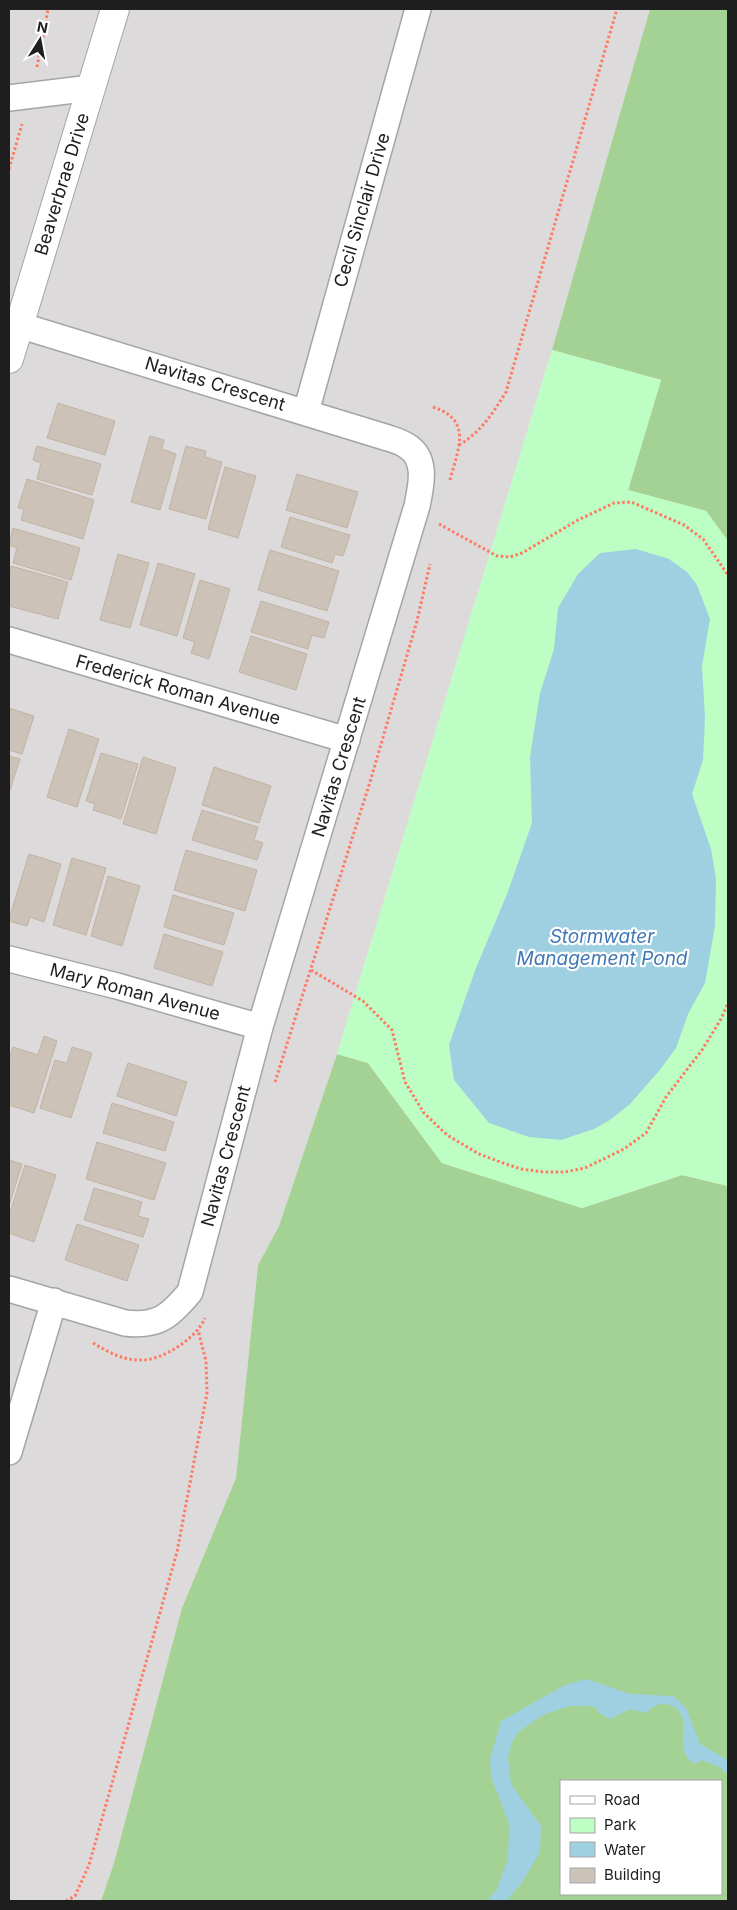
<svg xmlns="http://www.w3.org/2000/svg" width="737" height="1910" viewBox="0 0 737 1910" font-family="Inter,sans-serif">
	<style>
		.residential { fill: #dcdada }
		.forest { fill: #a4d294; fill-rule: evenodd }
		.park { fill: #bcfec3 }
		.water { fill: #9fd0e1 }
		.building { fill: #ccc2b8; stroke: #c2b2a4 }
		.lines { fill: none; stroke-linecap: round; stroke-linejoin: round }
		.minor-casing { stroke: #a5a5a5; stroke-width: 28 }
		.tertiary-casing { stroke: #a5a5a5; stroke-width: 30 }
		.path { stroke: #ff7a64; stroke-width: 3; stroke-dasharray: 2.5 2.5; stroke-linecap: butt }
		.minor { stroke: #fff; stroke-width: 25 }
		.tertiary { stroke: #fff; stroke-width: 28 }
		.labels { text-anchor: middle; stroke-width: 4.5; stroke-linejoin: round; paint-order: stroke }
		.street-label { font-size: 18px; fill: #1e1e1e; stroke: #fff }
		.water-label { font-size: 19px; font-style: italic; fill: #4277b5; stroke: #fff }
	</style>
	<rect width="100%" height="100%" fill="#f0ece3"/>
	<!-- residential -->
	<path class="residential" d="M9 9H650L552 350 337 1054 279 1226 258 1265 236 1478 182 1608 114 1863 101 1901H9Z"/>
	<!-- forest -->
	<path class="forest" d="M650 9H728V541L706 511 628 490 661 380 552 350Z
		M337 1054 368 1063 442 1163 582 1208 682 1175 728 1186V1901H101L114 1863 182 1608 236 1478 258 1265 279 1226ZM561 1781H721V1894H561Z"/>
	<!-- park -->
	<path class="park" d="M552 350 661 380 628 490 706 511 728 541V1186L682 1175 582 1208 442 1163 368 1063 337 1054Z"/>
	<!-- water -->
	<path class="water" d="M636 549 669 559 687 572 697 585 710 619 702 666 705 718 703 760 692 794 711 849 716 879 715 926 705 983 688 1014 676 1048 659 1071 630 1104 610 1120 594 1129 561 1140 529 1137 489 1123 454 1080 449 1045 476 968 507 894 532 823 530 757 540 693 554 649 558 608 578 574 600 553Z
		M587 1679 630 1694 673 1696 686 1708 700 1744 728 1760V1775L721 1768 702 1760 694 1764C676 1750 686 1738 683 1720 681 1708 667 1700 655 1706 652 1707 649 1711 646 1713L630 1709 610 1719 599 1713 594 1706H569L543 1715 517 1733 511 1745 508 1758 511 1784 541 1826 540 1852 521 1884 506 1901H487L497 1889 508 1859 509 1824 491 1777 490 1759 501 1721 565 1685Z"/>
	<!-- building -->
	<path class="building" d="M58 403 115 421 105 455 47 438Z
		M150 436 164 440 162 449 176 454 160 510 131 502Z
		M37 446 101 464 92 495 37 479 41 463 33 460Z
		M186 446 206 451 205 457 222 462 206 519 169 509Z
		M225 467 256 476 238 538 208 529Z
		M297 474 358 492 347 528 286 510Z
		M27 479 94 500 83 539 21 520 24 509 18 508Z
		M290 517 350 535 343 556 335 554 332 563 281 547Z
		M13 528 80 548 71 580 13 563 17 548 9 545Z
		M270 550 339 571 327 611 258 590Z
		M118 554 149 563 130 628 100 620Z
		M158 563 195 574 177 636 140 625Z
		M11 566 68 582 58 619 9 606V575Z
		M200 580 230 589 209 659 191 653 195 642 183 638Z
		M261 601 329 622 324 638 312 635 308 649 251 632Z
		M251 636 307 654 296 690 239 672Z
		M9 708 34 716 22 754 9 750Z
		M69 729 99 739 77 807 47 797Z
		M101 753 138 764 121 819 93 810 95 804 86 801Z
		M9 756 20 759 10 790 9 789Z
		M143 757 176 768 156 834 123 824Z
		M214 767 271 786 259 823 202 805Z
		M202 810 258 827 254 840 263 843 257 860 192 840Z
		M186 850 257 870 245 911 174 890Z
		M29 854 61 864 44 922 30 917 27 926 9 921V919Z
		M72 858 106 868 86 935 53 925Z
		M108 876 140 886 122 946 91 936Z
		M173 895 234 913 224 945 164 927Z
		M164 934 223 952 212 986 154 968Z
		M44 1036 57 1041 34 1113 9 1105V1060L13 1047 38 1055Z
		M72 1047 92 1053 71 1118 40 1108 55 1060 67 1063Z
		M128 1063 187 1082 176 1116 117 1096Z
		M112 1103 174 1122 165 1151 103 1133Z
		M97 1142 166 1163 154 1200 86 1179Z
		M9 1160 22 1164 9 1206Z
		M25 1165 56 1175 34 1242 9 1233V1216Z
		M94 1188 142 1202 138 1216 149 1219 143 1237 84 1220Z
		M77 1224 139 1245 127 1281 65 1260Z"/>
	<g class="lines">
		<!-- minor casing -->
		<g class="minor-casing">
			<path id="minor" d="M9 98 91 88
				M9 322 388 438C394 440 401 442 407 446 428 459 421 486 417 506L260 1027 190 1292C170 1316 158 1327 125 1323L9 1289
				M306 412 418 9
				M9 640 347 740
				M9 959 117 986 260 1027
				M9 1452 54 1301"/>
		</g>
		<!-- tertiary casing -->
		<g class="tertiary-casing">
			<path id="tertiary" d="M9 359 115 9"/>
		</g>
		<!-- path -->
		<path class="path" d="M37 67 48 9
			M9 169 22 124
			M433 407C473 420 458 449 450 480
			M459 445C481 432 493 413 506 392L617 9
			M439 524 497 556 510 557 522 553 578 520 614 503 631 502 684 525 703 539 728 575
			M311 970 363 1001 392 1030 405 1082 424 1113 447 1135 479 1154 503 1163 521 1169 544 1172H565L585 1168 624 1149 646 1133 666 1097 702 1050 721 1019 728 1003
			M275 1082 370 782 417 621 430 564
			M93 1343C108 1352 122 1360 140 1360 162 1361 197 1338 205 1318
			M66 1901 75 1896 89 1865 177 1552 207 1393 206 1361 198 1330"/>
		<!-- minor -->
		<use href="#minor" class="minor"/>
		<!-- tertiary -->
		<use href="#tertiary" class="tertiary"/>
	</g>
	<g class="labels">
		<!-- street labels -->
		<g class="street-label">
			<text transform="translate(62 184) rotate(-73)" y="6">Beaverbrae Drive</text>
			<text transform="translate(362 210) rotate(-74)" y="6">Cecil Sinclair Drive</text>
			<text transform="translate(215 384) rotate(17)" y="6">Navitas Crescent</text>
			<text transform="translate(178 690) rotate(16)" y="6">Frederick Roman Avenue</text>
			<text transform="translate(339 767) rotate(-73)" y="6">Navitas Crescent</text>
			<text transform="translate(135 992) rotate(15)" y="6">Mary Roman Avenue</text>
			<text transform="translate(226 1156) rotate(-75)" y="6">Navitas Crescent</text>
		</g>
		<!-- water labels -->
		<g class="water-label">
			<text x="602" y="943">Stormwater<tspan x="602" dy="22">Management Pond</tspan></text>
		</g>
	</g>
	<!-- border -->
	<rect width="737" height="1910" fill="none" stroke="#1e1e1e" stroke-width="20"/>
	<!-- legend -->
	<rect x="560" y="1780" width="162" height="115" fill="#ffffff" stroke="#a5a5a5"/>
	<rect x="570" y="1796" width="25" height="8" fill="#ffffff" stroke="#a5a5a5"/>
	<text x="604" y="1805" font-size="15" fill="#1e1e1e">Road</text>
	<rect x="570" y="1818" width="25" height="15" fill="#bcfec3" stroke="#a5a5a5"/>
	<text x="604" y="1830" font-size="15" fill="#1e1e1e">Park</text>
	<rect x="570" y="1842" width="25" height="15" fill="#9fd0e1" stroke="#a5a5a5"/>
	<text x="604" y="1855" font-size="15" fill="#1e1e1e">Water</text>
	<rect x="570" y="1868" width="25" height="15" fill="#ccc2b8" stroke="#a5a5a5"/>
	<text x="604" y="1880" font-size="15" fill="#1e1e1e">Building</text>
	<!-- north arrow -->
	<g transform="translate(40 40) rotate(11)" stroke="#ffffff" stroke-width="4" paint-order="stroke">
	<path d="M0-4L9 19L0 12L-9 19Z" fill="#1e1e1e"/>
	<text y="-8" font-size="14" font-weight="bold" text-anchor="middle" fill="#1e1e1e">N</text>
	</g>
</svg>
